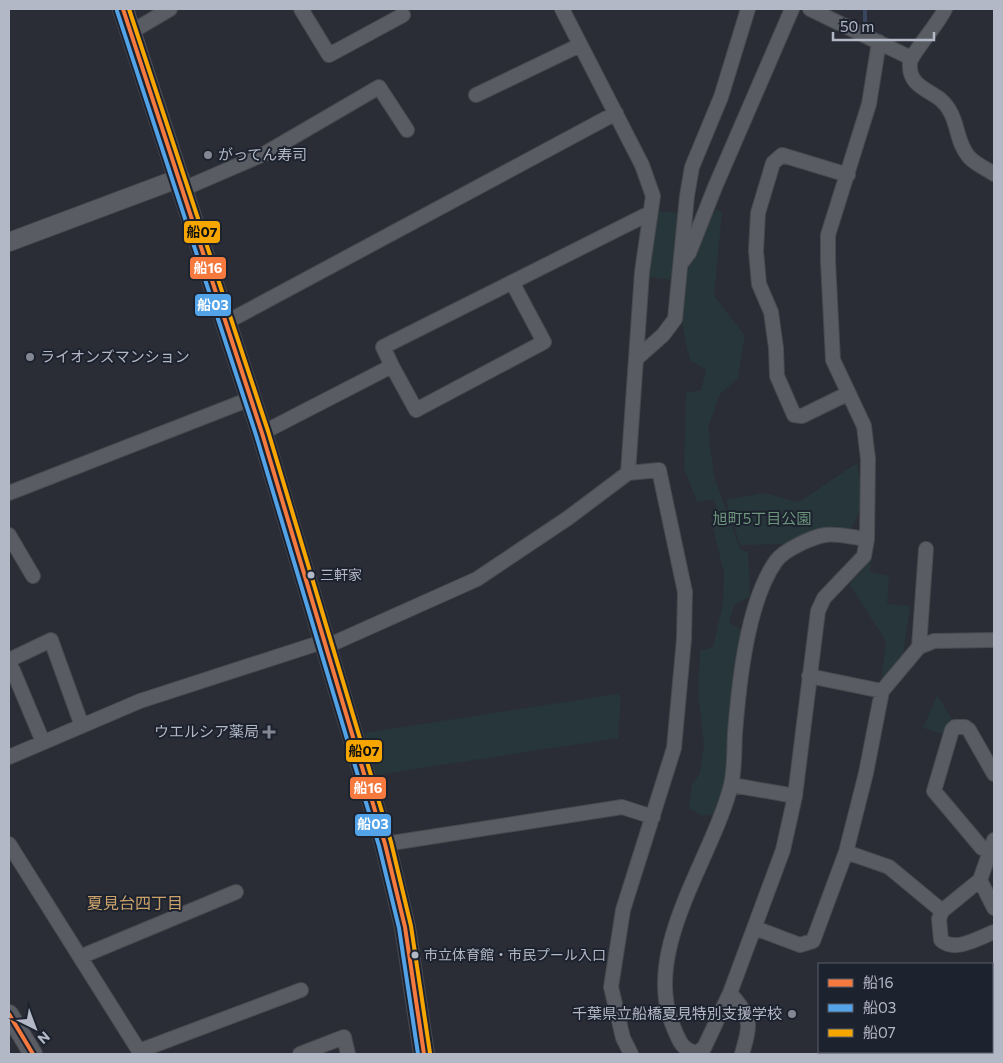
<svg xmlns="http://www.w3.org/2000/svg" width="1003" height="1063" viewBox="0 0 1003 1063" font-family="Commissioner,'Noto Sans JP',sans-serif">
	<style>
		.green { fill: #27363b }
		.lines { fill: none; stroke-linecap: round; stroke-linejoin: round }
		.stream { stroke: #39445e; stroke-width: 4 }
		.minor-casing { stroke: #474a4f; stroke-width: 16 }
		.tertiary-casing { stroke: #474a4f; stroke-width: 20 }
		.secondary-casing { stroke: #474a52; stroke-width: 22 }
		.minor { stroke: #595c63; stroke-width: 14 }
		.tertiary { stroke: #595c63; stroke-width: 18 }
		.secondary { stroke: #5d6068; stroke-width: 20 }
		.bus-1-casing { stroke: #1d222f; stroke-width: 8 }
		.bus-2-casing { stroke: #1d222f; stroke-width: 8 }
		.bus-3-casing { stroke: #1d222f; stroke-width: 8 }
		.bus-1 { stroke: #f6793e; stroke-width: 4 }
		.bus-2 { stroke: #53a3e8; stroke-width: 4 }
		.bus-3 { stroke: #f7a600; stroke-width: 4 }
		.poi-dot { fill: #838793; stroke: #1d222f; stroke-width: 2 }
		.bus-dot { fill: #b3b8c6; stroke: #1d222f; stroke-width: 2 }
		.labels { text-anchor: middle; stroke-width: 4; stroke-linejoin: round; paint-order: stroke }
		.bus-label { font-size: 14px; fill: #b3b8c6; stroke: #1d222f; text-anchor: start }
		.poi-label { font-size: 15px; fill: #b3b8c6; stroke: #1d222f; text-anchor: start }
		.park-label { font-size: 15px; fill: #6c957c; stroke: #1d222f }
		.neighbourhood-label { font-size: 16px; fill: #cba269; stroke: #1d222f }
		.line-badge { stroke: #1d222f; stroke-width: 2 }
		.badge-label { font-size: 14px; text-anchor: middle; font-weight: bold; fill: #fff }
		.pale-badge-label { font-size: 14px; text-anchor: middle; font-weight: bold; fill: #111 }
	</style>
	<rect width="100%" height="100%" fill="#2a2d35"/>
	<!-- green -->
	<path class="green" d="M716 209 722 212 714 296 745 336 738 378 720 394 708 428 714 476 740 549 748 552 750 596 734 605 729 623 745 631 729 778 715 814 702 816 689 808 692 784 700 774 704 745 698 691 700 651 713 647 723 603 724 573 712 524 719 516 714 499 697 502 684 468 686 393 701 390 706 370 690 360C683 330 674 294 686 264 693 245 706 226 716 209Z
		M655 211 679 213 673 280 648 277Z
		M857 463C861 484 865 512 850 529L822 527 786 544 740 545 726 500 763 493 799 502Z
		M873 547 870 572 889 576 887 604 910 606 903 655 881 682 886 641 849 584 862 571Z
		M617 694 621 697 618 738 376 775 364 733Z
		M937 695 952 719 947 735 923 728Z"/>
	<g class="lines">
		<!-- stream -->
		<path class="stream" d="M865 27V9"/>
		<!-- minor casing -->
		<g class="minor-casing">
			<path id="minor" d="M301 9 329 55 403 15
				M562 9 642 165 653 196 642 272 628 473
				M810 9 911 58
				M945 9C939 23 911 54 910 63 908 85 927 89 940 99 960 116 954 140 969 157 975 164 987 169 994 174
				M131 32 170 9
				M476 95 580 45
				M183 189 264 154 379 87 407 130
				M682 262 689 253 715 187 792 9
				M225 323 616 113
				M636 359 663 335 675 319 687 196 692 167 721 97 748 9
				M392 366 416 410 544 342 512 282
				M847 394 802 416 794 415 777 376 776 348 771 312 759 284 756 251 758 213 773 163 782 155 848 175
				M262 433 392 366 383 347 650 213
				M9 493 250 399
				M9 535 33 576
				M867 539C854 538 838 533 825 535 812 537 784 550 776 561 747 602 739 683 735 733 734 749 735 769 731 785 713 858 641 950 673 1026 679 1040 681 1049 696 1053L704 1048 730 993 783 850 795 796 818 611 824 598 864 556 867 539 868 459 864 426 833 360 828 261V235L869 104 879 42
				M919 647 926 549
				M9 660 51 640 82 726
				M9 661 43 742
				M809 676 882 691 919 647 934 641 994 640
				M9 757 140 701 316 644 334 643 477 579 568 518 628 473 659 470 685 592 684 639 674 748 623 910 611 987 623 1038 631 1054
				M732 785 795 796
				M994 840 980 880 942 911 939 919 941 940C955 953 978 938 994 932
				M9 844 141 1054
				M385 844 622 807 653 817
				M846 852 889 867 942 911
				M991 852 982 848 934 791 952 730 955 727H965L969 730 994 774
				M980 880 994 908
				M755 928 800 945 813 941 846 852 866 773 882 691
				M80 957 236 892
				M730 993C752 1019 751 1022 742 1054
				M139 1051 301 990
				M300 1054 344 1037 348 1054"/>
		</g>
		<!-- tertiary casing -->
		<g class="tertiary-casing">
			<path id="tertiary" d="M9 242 180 178
				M9 1014 33 1054"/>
		</g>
		<!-- secondary casing -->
		<g class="secondary-casing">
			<path id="secondary" d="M123 9 262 433 385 844 405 927 424 1054"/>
		</g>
		<!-- minor -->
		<use href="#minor" class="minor"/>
		<!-- tertiary -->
		<use href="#tertiary" class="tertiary"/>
		<!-- secondary -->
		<use href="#secondary" class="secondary"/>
		<!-- bus-1 casing -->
		<g class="bus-1-casing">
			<path id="bus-1" d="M123 9 262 433 385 844 405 927 424 1054
				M9 1014 33 1054"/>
		</g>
		<!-- bus-2 casing -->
		<g class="bus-2-casing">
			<path id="bus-2" d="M117 11 256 435 379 846 399 928 418 1054"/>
		</g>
		<!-- bus-3 casing -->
		<g class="bus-3-casing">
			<path id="bus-3" d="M129 9 268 431 391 842 411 926 430 1053"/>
		</g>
		<!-- bus-1 -->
		<use href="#bus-1" class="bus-1"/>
		<!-- bus-2 -->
		<use href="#bus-2" class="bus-2"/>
		<!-- bus-3 -->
		<use href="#bus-3" class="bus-3"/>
	</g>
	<!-- markers -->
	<g class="poi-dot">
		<circle cx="208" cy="155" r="5"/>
		<circle cx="30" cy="357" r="5"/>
		<path d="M266.5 724.5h5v5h5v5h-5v5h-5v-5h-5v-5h5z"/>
		<circle cx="792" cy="1014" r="5"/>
	</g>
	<g class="bus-dot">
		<circle cx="311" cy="575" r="4.5"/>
		<circle cx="415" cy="955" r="4.5"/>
	</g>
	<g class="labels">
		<!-- bus labels -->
		<g class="bus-label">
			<text x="320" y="580">三軒家</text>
			<text x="424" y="960">市立体育館・市民プール入口</text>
		</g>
		<!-- poi labels -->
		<g class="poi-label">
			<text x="218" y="160">がってん寿司</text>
			<text x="40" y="362">ライオンズマンション</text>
			<text x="259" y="737" text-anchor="end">ウエルシア薬局</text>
			<text x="782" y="1019" text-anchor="end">千葉県立船橋夏見特別支援学校</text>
		</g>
		<!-- park labels -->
		<g class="park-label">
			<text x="762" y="524">旭町5丁目公園</text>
		</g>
		<!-- neighbourhood labels -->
		<g class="neighbourhood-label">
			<text x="135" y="909">夏見台四丁目</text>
		</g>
	</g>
	<g class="line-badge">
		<rect x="183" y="220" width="38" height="24" rx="5" fill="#f7a600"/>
		<rect x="189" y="256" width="38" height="24" rx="5" fill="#f6793e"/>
		<rect x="194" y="293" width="38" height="24" rx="5" fill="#53a3e8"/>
		<rect x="345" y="739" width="38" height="24" rx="5" fill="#f7a600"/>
		<rect x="349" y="776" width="38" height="24" rx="5" fill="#f6793e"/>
		<rect x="354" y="813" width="38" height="24" rx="5" fill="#53a3e8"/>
	</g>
	<g class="badge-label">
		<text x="208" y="273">船16</text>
		<text x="213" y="310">船03</text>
		<text x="368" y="793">船16</text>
		<text x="373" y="829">船03</text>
	</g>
	<g class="pale-badge-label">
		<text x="202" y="237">船07</text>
		<text x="364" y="756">船07</text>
	</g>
	<!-- border -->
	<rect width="1003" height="1063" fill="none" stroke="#b3b8c6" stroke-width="20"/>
	<!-- legend -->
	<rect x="818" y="963" width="175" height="90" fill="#1d222f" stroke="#595e6b"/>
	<rect x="828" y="979" width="25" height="8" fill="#f6793e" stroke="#595e6b"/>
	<text x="863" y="988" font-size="15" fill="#b3b8c6">船16</text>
	<rect x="828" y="1004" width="25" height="8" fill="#53a3e8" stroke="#595e6b"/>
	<text x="863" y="1013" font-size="15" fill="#b3b8c6">船03</text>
	<rect x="828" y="1029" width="25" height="8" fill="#f7a600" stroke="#595e6b"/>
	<text x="863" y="1038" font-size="15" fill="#b3b8c6">船07</text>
	<!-- north arrow -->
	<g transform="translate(35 1028) rotate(138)" stroke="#1d222f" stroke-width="4" paint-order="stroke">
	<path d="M0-4L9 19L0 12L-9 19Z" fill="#b3b8c6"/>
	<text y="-8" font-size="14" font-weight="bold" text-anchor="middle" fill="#b3b8c6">N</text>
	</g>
	<!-- scale -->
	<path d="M833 32v8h101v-8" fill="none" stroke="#b3b8c6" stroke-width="2.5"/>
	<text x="840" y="32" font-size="15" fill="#b3b8c6" stroke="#1d222f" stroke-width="4" paint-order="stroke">50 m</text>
</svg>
